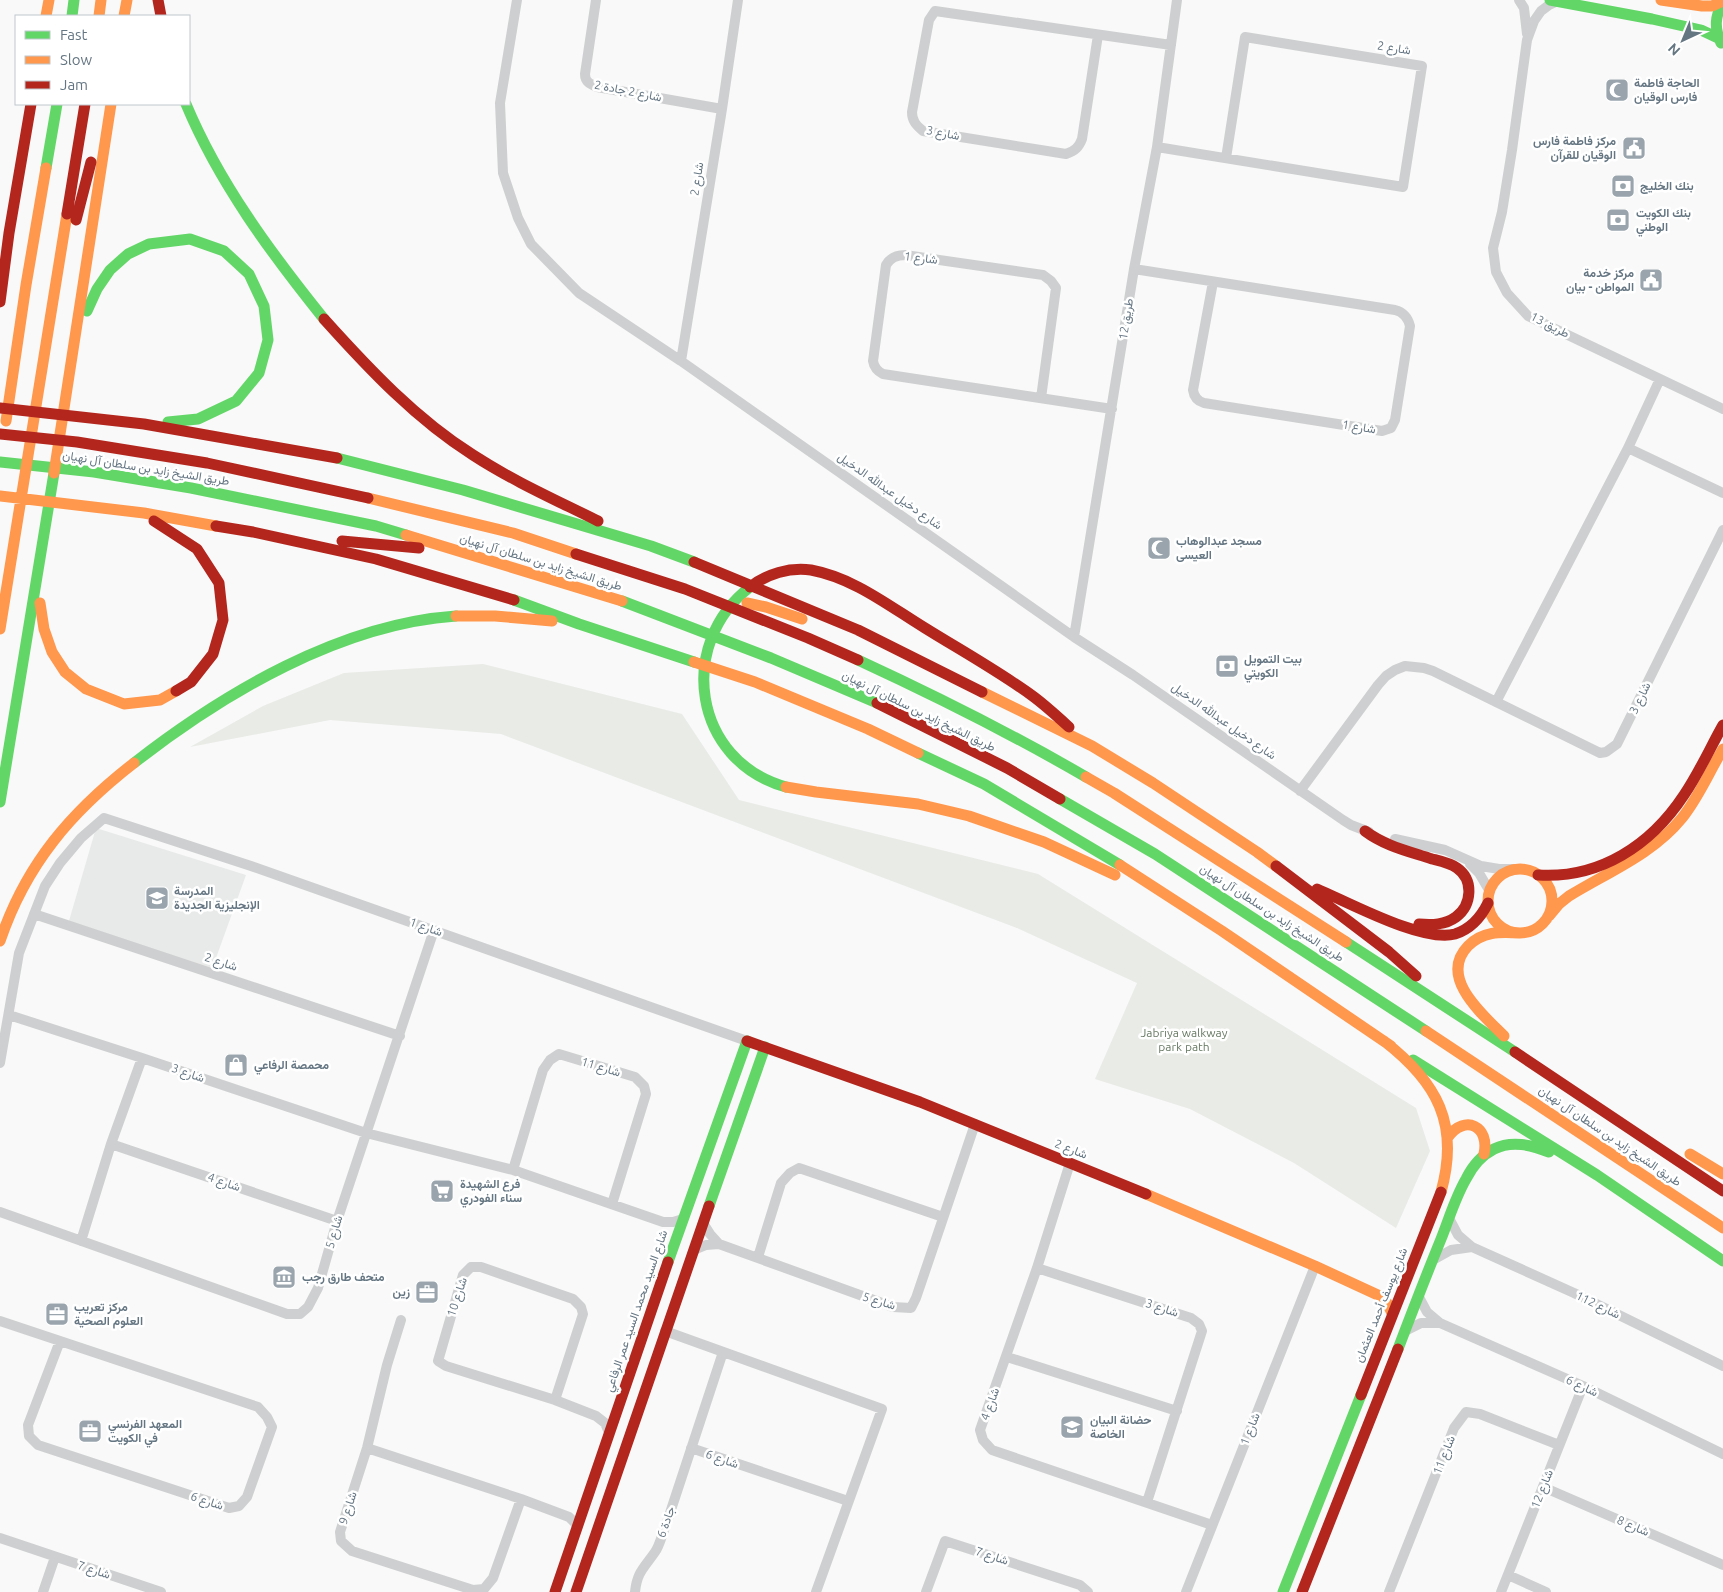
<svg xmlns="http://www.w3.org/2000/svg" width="1723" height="1592" viewBox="0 0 1723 1592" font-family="Ubuntu,Vazirmatn,sans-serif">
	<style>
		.built { fill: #e8e9e9 }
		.green { fill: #e8ebe6 }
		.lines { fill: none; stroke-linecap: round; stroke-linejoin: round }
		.street { stroke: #cecfd0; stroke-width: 10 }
		.fast { stroke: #63d668; stroke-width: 11 }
		.slow { stroke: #ff974d; stroke-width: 11 }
		.jam { stroke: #b3261e; stroke-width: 11 }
		.labels { text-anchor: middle; stroke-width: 5; stroke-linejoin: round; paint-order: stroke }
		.street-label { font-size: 12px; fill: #657683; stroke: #fff }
		.poi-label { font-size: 12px; font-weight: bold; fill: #657683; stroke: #fff; text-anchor: start }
		.park-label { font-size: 12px; fill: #687a64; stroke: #fff }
	</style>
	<rect width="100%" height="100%" fill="#f9f9f9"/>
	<!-- built -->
	<path class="built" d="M96 828 246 875 212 969 69 921Z"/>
	<!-- green -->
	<path class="green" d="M483 664 682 714 739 800 1038 874 1416 1108 1430 1151 1396 1228 1294 1163 1190 1109 1095 1079 1137 983 1017 928 501 734 330 720 190 747 263 706 344 673Z"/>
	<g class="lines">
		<!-- street -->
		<path class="street" d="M517 0 500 103 503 173 518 218 531 244 579 293 681 361 1074 637 1133 675 1343 820 1351 825 1369 832
			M596 0 585 74C585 82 590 84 597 87L722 109
			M1519 0 1524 8 1527 34
			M1558 1 1549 5 1541 11 1534 21 1527 40 1512 150 1502 212 1493 248 1496 272 1507 293 1528 316 1723 409
			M1098 35 1082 139C1079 147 1075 151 1066 154L923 131C916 125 912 121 912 112L929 20 935 11 1171 45
			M1157 147 1403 187 1422 66 1245 37 1226 158
			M1134 269 1395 310C1403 312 1408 318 1410 326L1395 420 1391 428 1382 431 1204 403C1197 401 1194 397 1193 390L1213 282
			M681 361 722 109 738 0
			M1041 398 1056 288 1051 281 1043 275 905 255C897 255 890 258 886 265L873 361C874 367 877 371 883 374L1112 409
			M1628 448 1723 493
			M1074 637 1134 269 1157 147 1177 0
			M1496 702 1628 448 1660 379
			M1300 791 1378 685 1386 676 1395 670 1405 666 1424 668 1433 671 1600 753 1606 752 1617 744 1723 530
			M1395 839 1445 850 1481 866 1499 869H1516
			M1470 864 1479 873 1489 890
			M34 914 400 1036
			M9 1015 142 1058 366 1133 513 1170 663 1222H673L683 1219
			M0 1063 19 953 45 886 60 863 81 838 104 818 251 866 747 1041
			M111 1144 337 1221
			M1070 1163 1037 1268 980 1430 983 1440 992 1450 1212 1525
			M513 1170 543 1070 550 1060 559 1054 635 1077 644 1086 646 1094 612 1204
			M0 1212 287 1314H300L308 1307 318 1288 337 1221 434 930
			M1449 1218 1458 1235 1472 1247 1574 1293 1723 1366
			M703 1223 710 1234 719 1244
			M81 1241 111 1144 142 1058
			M694 1250 706 1245 719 1244 893 1307 911 1308 916 1298 975 1124
			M758 1257 781 1183 790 1173 799 1168 943 1217
			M1433 1260 1451 1250 1472 1247
			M1037 1268 1191 1318 1199 1324 1202 1331 1147 1502
			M1419 1297 1427 1312 1440 1323 1583 1386 1723 1454
			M401 1320 387 1365 367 1448 340 1532 341 1541 352 1551 473 1590 484 1589 493 1578 521 1499
			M0 1321 258 1407 267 1417 272 1427 247 1497 239 1506 229 1508 38 1445 29 1436 28 1425 60 1341
			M665 1331 882 1409 816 1592
			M1405 1331 1421 1323H1440
			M1007 1357 1177 1411
			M555 1400 583 1314 581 1307 573 1299 481 1267H471L463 1275 438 1361 446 1366 555 1400 596 1416 605 1423 609 1433
			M367 1448 521 1499 569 1517 577 1525
			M691 1448 848 1501
			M1543 1487 1723 1565
			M0 1538 161 1592
			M1508 1575 1546 1592
			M43 1592 55 1557
			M635 1592C637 1572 644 1568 655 1552 660 1545 662 1534 666 1525L723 1352
			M926 1592 945 1541 1080 1585 1088 1592
			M1186 1592 1315 1266
			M1389 1592 1454 1428 1466 1412 1480 1414 1559 1445
			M1501 1592 1583 1386"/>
		<!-- fast -->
		<path class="fast" d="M1550 0 1652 19 1701 30 1718 38
			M72 16 74 0
			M1721 43C1714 28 1715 16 1723 2
			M186 104C219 183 271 253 324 319
			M46 168 57 104
			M87 311 97 289 110 270 128 254 149 244 190 239 224 251 249 274 264 306 268 340 259 373 236 401 198 419 168 422
			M337 458 463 490 651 546 694 562
			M0 462 94 472 191 488 376 526 406 535
			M750 587C676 644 693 761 786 787
			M514 600 579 624 694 662
			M622 601 771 658 877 703
			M858 660C936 696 1012 734 1086 777
			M918 753 984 784 1120 865
			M134 763C224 693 340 624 456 616
			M1060 799 1155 854 1426 1031
			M0 802 54 473
			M1346 942 1515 1052
			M1413 1060 1597 1175 1723 1261
			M709 1206 765 1047
			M668 1262 747 1041
			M1398 1349C1412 1312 1426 1276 1441 1239 1449 1219 1455 1198 1466 1179 1472 1167 1482 1155 1494 1149 1512 1140 1531 1145 1549 1152
			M1283 1592 1361 1395"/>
		<!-- slow -->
		<path class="slow" d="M1661 0 1702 6H1712L1723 1
			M46 16 49 0
			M99 16 101 0
			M124 16 127 0
			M6 421 26 285 46 168
			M54 473 111 104
			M0 496 144 513 216 526
			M368 498 513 533 576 554
			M406 535 622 601
			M40 603 44 629 52 652 65 672 86 689 124 704 160 700 176 691
			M747 603 766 607 802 619
			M456 616H495L552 621
			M0 629 67 214
			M694 662 755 682 868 729 918 753
			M982 692 1092 746 1153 783 1257 852 1276 866
			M1086 777 1114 793 1346 942
			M786 787 816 792 918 804 969 816 1044 842 1115 875
			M1120 865 1222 931
			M1488 901a32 32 0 1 1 64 0a32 32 0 1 1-64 0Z
			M1549 916 1559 904 1569 896C1608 872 1653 854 1682 818 1699 797 1709 772 1723 749
			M1222 931 1391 1046
			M0 941C26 864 71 812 134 763
			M1426 1031 1723 1228
			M1504 1036C1482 1014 1438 977 1468 946 1483 931 1500 932 1519 933
			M1384 1041C1437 1082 1460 1124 1441 1192
			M1448 1137C1465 1114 1490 1126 1484 1154
			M1690 1154 1723 1174
			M1146 1194 1315 1266 1380 1296 1387 1303 1392 1313"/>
		<!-- jam -->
		<path class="jam" d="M158 0 161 16
			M67 214 85 104
			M76 220 91 162
			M0 302 9 233 31 104
			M324 319C369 369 416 419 473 455 513 481 556 500 598 521
			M0 408 144 424 337 458
			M0 434 77 442 207 463 368 498
			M154 521 197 549 219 583 223 620 213 654 191 682 176 691
			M216 526 253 532 376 559 514 600
			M342 541 419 548
			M576 554 685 589 808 638 858 660
			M694 562 858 630 982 692
			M750 587C767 574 789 567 811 570 854 578 889 606 925 628 962 651 1000 672 1034 697 1046 706 1058 717 1069 727
			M877 703 1007 768 1060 799
			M1365 831C1385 846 1408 851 1432 859 1440 861 1450 863 1457 868 1474 880 1472 905 1456 917 1445 925 1432 925 1419 924
			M1276 866 1389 952 1416 976
			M1538 875C1600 879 1651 845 1684 795 1699 773 1710 748 1723 725
			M1317 889C1348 902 1423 943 1455 934 1471 929 1481 917 1488 903
			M747 1041 920 1102 1146 1194
			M1515 1052 1723 1191
			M1361 1395 1441 1192
			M555 1592 668 1262
			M576 1592 709 1206
			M1302 1592 1398 1349"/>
	</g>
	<!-- icons -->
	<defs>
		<g id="mosque-square" transform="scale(1.25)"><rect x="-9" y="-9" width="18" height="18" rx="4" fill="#99a4ac" stroke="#fff"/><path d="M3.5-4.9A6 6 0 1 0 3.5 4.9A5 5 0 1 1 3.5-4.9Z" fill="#fff"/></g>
		<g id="civic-square" transform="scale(1.25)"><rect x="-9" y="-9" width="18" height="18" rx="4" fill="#99a4ac" stroke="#fff"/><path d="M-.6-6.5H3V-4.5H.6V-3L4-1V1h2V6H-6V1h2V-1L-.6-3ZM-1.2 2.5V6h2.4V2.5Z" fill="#fff"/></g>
		<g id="bank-square" transform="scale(1.25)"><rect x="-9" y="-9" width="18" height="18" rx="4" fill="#99a4ac" stroke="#fff"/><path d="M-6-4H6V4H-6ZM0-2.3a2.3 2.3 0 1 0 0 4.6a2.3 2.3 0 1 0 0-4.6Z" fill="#fff"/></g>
		<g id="school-square" transform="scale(1.25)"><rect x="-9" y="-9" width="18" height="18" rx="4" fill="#99a4ac" stroke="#fff"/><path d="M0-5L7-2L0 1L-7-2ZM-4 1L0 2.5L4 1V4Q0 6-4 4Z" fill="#fff"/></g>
		<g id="shop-square" transform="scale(1.25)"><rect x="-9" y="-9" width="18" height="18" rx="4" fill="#99a4ac" stroke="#fff"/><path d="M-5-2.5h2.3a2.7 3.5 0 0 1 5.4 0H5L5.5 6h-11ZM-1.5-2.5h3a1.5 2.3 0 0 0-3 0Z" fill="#fff"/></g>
		<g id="supermarket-square" transform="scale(1.25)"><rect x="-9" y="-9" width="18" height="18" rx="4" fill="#99a4ac" stroke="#fff"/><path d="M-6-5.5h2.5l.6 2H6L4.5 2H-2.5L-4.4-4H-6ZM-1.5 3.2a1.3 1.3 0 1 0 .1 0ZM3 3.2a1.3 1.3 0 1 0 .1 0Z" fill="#fff"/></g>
		<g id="museum-square" transform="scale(1.25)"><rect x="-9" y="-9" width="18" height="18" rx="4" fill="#99a4ac" stroke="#fff"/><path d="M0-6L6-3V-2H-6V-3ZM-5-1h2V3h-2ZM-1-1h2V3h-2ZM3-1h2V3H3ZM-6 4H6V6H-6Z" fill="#fff"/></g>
		<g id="office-square" transform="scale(1.25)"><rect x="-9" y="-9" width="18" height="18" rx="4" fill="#99a4ac" stroke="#fff"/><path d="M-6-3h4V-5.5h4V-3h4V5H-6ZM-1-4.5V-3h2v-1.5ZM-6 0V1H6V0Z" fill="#fff"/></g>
	</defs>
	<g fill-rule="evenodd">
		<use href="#mosque-square" x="1617" y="90"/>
		<use href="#civic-square" x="1634" y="148"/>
		<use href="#bank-square" x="1623" y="186"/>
		<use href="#bank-square" x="1618" y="220"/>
		<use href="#civic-square" x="1651" y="280"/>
		<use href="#mosque-square" x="1159" y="548"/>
		<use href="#bank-square" x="1227" y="666"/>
		<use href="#school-square" x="157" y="898"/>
		<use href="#shop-square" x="236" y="1065"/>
		<use href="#supermarket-square" x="442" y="1191"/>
		<use href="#museum-square" x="284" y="1277"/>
		<use href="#office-square" x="427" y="1292"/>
		<use href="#office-square" x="57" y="1314"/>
		<use href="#school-square" x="1072" y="1427"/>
		<use href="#office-square" x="90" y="1431"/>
	</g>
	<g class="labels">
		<!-- street labels -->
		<g class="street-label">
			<text transform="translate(1394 48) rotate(9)" y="4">شارع 2</text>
			<text transform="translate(628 91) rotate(11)" y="4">شارع 2 جادة 2</text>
			<text transform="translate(943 133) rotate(11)" y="4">شارع 3</text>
			<text transform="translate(697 179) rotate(-81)" y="4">شارع 2</text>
			<text transform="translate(921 258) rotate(7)" y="4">شارع 1</text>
			<text transform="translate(1126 319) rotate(-81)" y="4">طريق 12</text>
			<text transform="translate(1550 325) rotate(27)" y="4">طريق 13</text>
			<text transform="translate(1359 427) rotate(9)" y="4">شارع 1</text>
			<text transform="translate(146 468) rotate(9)" y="4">طريق الشيخ زايد بن سلطان آل نهيان</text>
			<text transform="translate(890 491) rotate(35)" y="4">شارع دخيل عبدالله الدخيل</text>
			<text transform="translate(541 562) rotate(17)" y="4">طريق الشيخ زايد بن سلطان آل نهيان</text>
			<text transform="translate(1640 698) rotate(-64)" y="4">شارع 3</text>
			<text transform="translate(919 711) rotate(26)" y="4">طريق الشيخ زايد بن سلطان آل نهيان</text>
			<text transform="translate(1224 721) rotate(35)" y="4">شارع دخيل عبدالله الدخيل</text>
			<text transform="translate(1272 913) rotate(33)" y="4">طريق الشيخ زايد بن سلطان آل نهيان</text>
			<text transform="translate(426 927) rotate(19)" y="4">شارع 1</text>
			<text transform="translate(221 962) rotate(18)" y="4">شارع 2</text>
			<text transform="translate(601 1067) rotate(17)" y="4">شارع 11</text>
			<text transform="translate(188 1073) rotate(19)" y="4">شارع 3</text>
			<text transform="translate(1610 1136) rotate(34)" y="4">طريق الشيخ زايد بن سلطان آل نهيان</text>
			<text transform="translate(1071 1149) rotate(21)" y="4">شارع 2</text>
			<text transform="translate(224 1182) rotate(19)" y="4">شارع 4</text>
			<text transform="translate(334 1232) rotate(-74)" y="4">شارع 5</text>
			<text transform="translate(457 1297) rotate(-72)" y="4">شارع 10</text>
			<text transform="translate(879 1301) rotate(17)" y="4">شارع 5</text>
			<text transform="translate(1381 1305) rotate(-68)" y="4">شارع يوسف أحمد العثمان</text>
			<text transform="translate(1598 1305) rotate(26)" y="4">شارع 112</text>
			<text transform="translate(1162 1308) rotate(18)" y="4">شارع 3</text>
			<text transform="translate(636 1311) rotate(-71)" y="4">شارع السيد محمد السيد عمر الرفاعي</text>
			<text transform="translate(1582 1386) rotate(25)" y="4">شارع 6</text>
			<text transform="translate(990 1404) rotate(-70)" y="4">شارع 4</text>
			<text transform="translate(1250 1429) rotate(-68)" y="4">شارع 1</text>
			<text transform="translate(1444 1455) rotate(-68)" y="4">شارع 11</text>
			<text transform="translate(722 1459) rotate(19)" y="4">شارع 6</text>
			<text transform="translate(1542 1489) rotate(-68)" y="4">شارع 12</text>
			<text transform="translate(207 1501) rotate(18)" y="4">شارع 6</text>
			<text transform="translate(348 1508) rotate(-72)" y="4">شارع 9</text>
			<text transform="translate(666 1522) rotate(-71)" y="4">جادة 6</text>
			<text transform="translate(1633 1526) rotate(23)" y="4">شارع 8</text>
			<text transform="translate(992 1556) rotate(18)" y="4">شارع 7</text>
			<text transform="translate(94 1570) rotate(18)" y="4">شارع 7</text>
		</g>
		<!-- poi labels -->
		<g class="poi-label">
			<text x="1634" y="87">الحاجة فاطمة<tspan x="1634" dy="14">فارس الوقيان</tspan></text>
			<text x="1616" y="145" text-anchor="end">مركز فاطمة فارس<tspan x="1616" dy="14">الوقيان للقرآن</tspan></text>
			<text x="1640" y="190">بنك الخليج</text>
			<text x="1636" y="217">بنك الكويت<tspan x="1636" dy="14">الوطني</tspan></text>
			<text x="1634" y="277" text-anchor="end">مركز خدمة<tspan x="1634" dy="14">المواطن - بيان</tspan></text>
			<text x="1176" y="545">مسجد عبدالوهاب<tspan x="1176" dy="14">العيسى</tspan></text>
			<text x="1244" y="663">بيت التمويل<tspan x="1244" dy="14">الكويتي</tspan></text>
			<text x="174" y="895">المدرسة<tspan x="174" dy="14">الإنجليزية الجديدة</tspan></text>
			<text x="254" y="1069">محمصة الرفاعي</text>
			<text x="460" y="1188">فرع الشهيدة<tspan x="460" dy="14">سناء الفودري</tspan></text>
			<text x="302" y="1281">متحف طارق رجب</text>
			<text x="410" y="1296" text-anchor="end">زين</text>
			<text x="74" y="1311">مركز تعريب<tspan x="74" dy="14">العلوم الصحية</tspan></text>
			<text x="1090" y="1424">حضانة البيان<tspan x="1090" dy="14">الخاصة</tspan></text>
			<text x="108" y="1428">المعهد الفرنسي<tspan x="108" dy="14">في الكويت</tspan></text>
		</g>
		<!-- park labels -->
		<g class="park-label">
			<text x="1184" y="1037">Jabriya walkway<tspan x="1184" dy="14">park path</tspan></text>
		</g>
	</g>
	<!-- legend -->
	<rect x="15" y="15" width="175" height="90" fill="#ffffff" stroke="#c1c8cd"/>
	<rect x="25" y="31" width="25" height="8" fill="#63d668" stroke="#c1c8cd"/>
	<text x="60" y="40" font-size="15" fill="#657683">Fast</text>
	<rect x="25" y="56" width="25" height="8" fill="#ff974d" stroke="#c1c8cd"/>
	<text x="60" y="65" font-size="15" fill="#657683">Slow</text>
	<rect x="25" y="81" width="25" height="8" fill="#b3261e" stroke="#c1c8cd"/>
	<text x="60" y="90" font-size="15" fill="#657683">Jam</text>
	<!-- north arrow -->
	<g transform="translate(1683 40) rotate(224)" stroke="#ffffff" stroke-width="4" paint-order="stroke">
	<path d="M0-4L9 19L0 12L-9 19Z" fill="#657683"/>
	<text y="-8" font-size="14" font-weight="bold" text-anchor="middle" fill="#657683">N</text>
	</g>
</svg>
